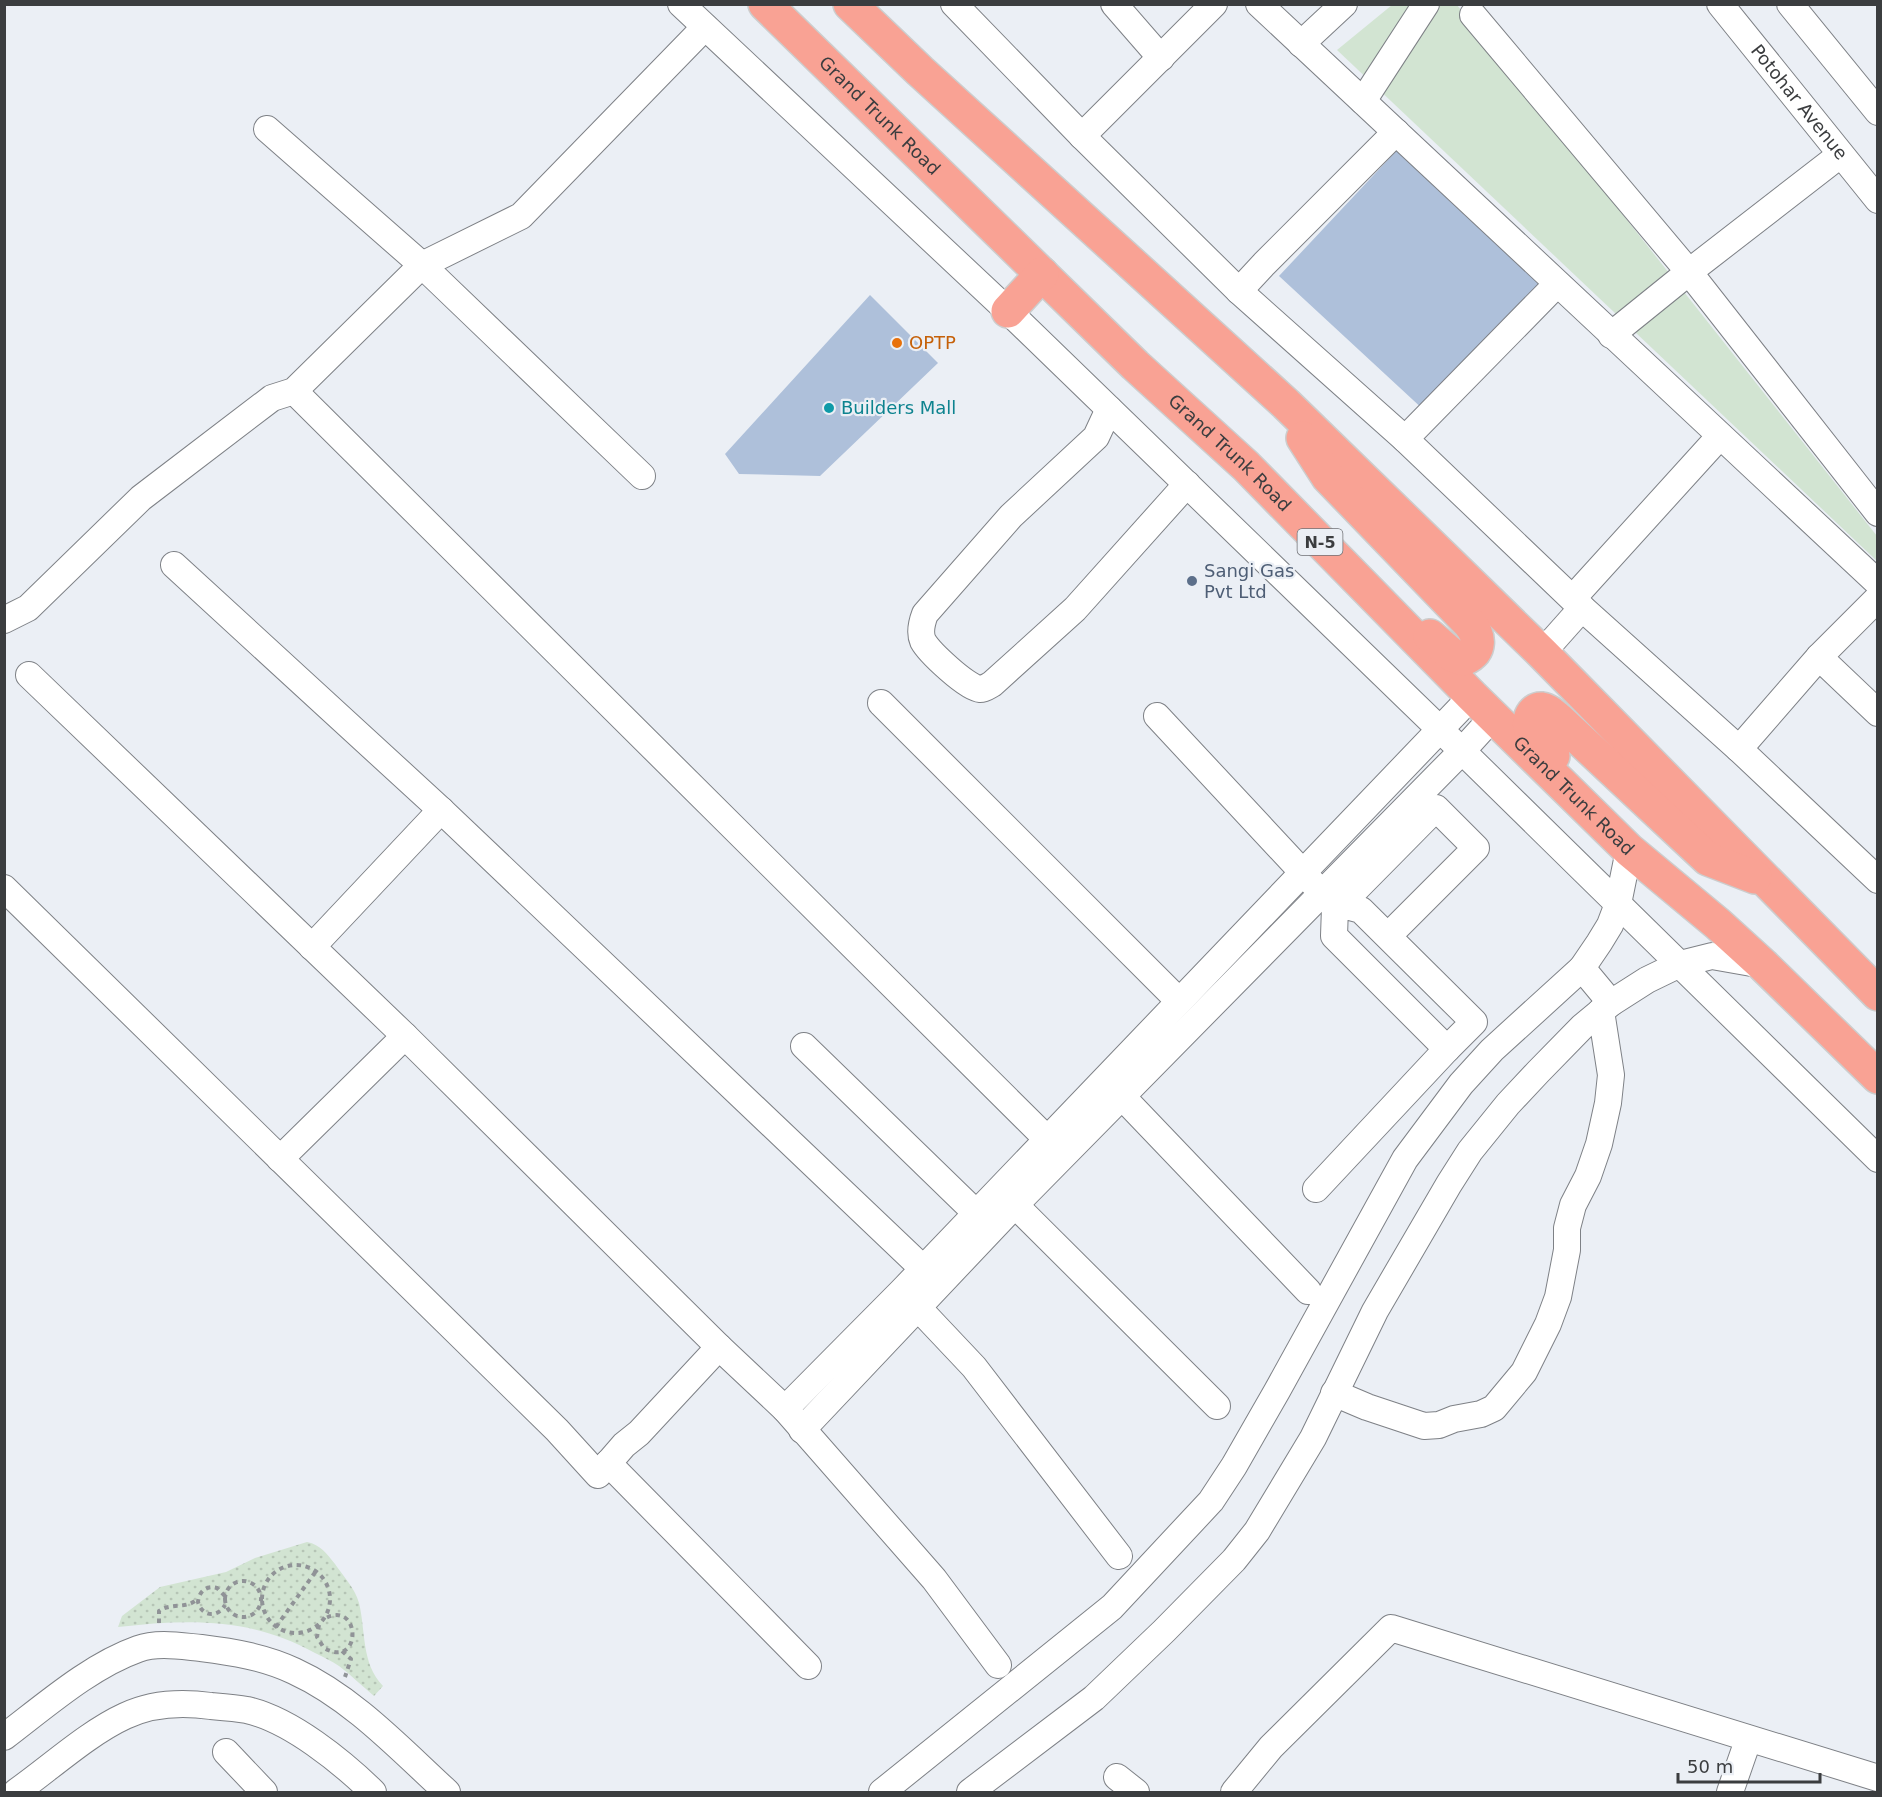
<svg xmlns="http://www.w3.org/2000/svg" width="1882" height="1797" viewBox="0 0 1882 1797" font-family="'DejaVu Sans',sans-serif">
	<style>
		.green { fill: #d2e4d2 }
		.park { fill: url(#park-dots) }
		.building { fill: #aec0da }
		.lines { fill: none; stroke-linecap: round; stroke-linejoin: round }
		.minor-casing { stroke: #7e8186; stroke-width: 28 }
		.highway-casing { stroke: #cccdcd; stroke-width: 36 }
		.path { stroke: #909397; stroke-width: 4; stroke-dasharray: 4.5 4.5; stroke-linecap: butt }
		.minor { stroke: #fff; stroke-width: 26 }
		.highway { stroke: #f9a294; stroke-width: 33 }
		.food-dot { fill: #e8710a; stroke: #ebeff5; stroke-width: 2 }
		.culture-dot { fill: #0f9aa8; stroke: #ebeff5; stroke-width: 2 }
		.service-dot { fill: #5c6f8a; stroke: #ebeff5; stroke-width: 2 }
		.labels { text-anchor: middle; stroke-width: 4.5; stroke-linejoin: round; paint-order: stroke }
		.shield { fill: #ebeff5; stroke: #707276; stroke-width: 1.5 }
		.shield-label { font-size: 16px; font-weight: bold; fill: #3b3d3f }
		.street-label { font-size: 18px; fill: #3b3d3f; stroke: #ebeff5 }
		.food-label { font-size: 18px; fill: #c56008; stroke: #ebeff5; text-anchor: start }
		.culture-label { font-size: 18px; fill: #0d838f; stroke: #ebeff5; text-anchor: start }
		.service-label { font-size: 18px; fill: #4e5e75; stroke: #ebeff5; text-anchor: start }
	</style>
	<defs>
		<pattern id="park-dots" width="8" height="8" patternUnits="userSpaceOnUse" patternTransform="scale(1.5)"><rect width="8" height="8" fill="#d2e4d2"/><path d="M2 2h.1M6 6h.1" fill="none" stroke="#b5c4b5" stroke-width="1.8" stroke-linecap="round"/></pattern>
	</defs>
	<rect width="100%" height="100%" fill="#ebeff5"/>
	<!-- green -->
	<path class="green" d="M1392 5H1457L1877 536V561L1337 50Z"/>
	<!-- park -->
	<path class="park" d="M307 1542C321 1545 326 1553 335 1564 343 1576 355 1588 359 1603 366 1632 361 1663 383 1686L374 1696C362 1686 351 1675 339 1666 332 1661 323 1657 315 1653 251 1617 188 1619 118 1627L122 1616 160 1587 226 1572 255 1558Z"/>
	<!-- building -->
	<path class="building" d="M1400 147 1546 282 1426 412 1279 276Z
		M870 295 938 363 820 476 739 474 725 454Z"/>
	<g class="lines">
		<!-- minor casing -->
		<g class="minor-casing">
			<g id="minor">
				<path d="M681 4 1008 311 1454 743 1878 1159"/>
				<path d="M954 4 1082 136 1239 291 1405 439 1582 608 1739 749 1878 880"/>
				<path d="M1114 4 1161 58"/>
				<path d="M1259 4 1878 583"/>
				<path id="s1" d="M1720 4 1878 200"/>
				<path d="M1790 4 1878 112"/>
				<path d="M1473 15 1689 272 1878 513"/>
				<path d="M1301 44 1344 4"/>
				<path d="M1363 101 1426 4"/>
				<path d="M267 129 422 265 642 476"/>
				<path d="M1082 136 1214 4"/>
				<path d="M1239 291 1264 264 1396 132"/>
				<path d="M1611 335 1689 272 1840 155"/>
				<path d="M294 391 1046 1138"/>
				<path d="M1109 409 1096 437 1011 516 925 614C922 622 919 632 923 641 929 652 967 688 980 689 985 689 988 686 992 684L1075 609 1187 484"/>
				<path d="M1405 439 1557 284"/>
				<path d="M174 565 441 810 915 1261 937 1286"/>
				<path d="M1573 598 1720 436"/>
				<path d="M4 620 28 608 141 498 272 398 294 391 422 265 521 216 705 27"/>
				<path d="M1542 653 1582 608"/>
				<path d="M1819 657 1878 713"/>
				<path d="M29 675 405 1036 719 1347 785 1409 934 1579 998 1665"/>
				<path d="M881 703 1179 1001"/>
				<path d="M1157 716 1335 907 1334 936 1447 1049 1474 1022 1361 910 1346 906 1335 907"/>
				<path d="M1739 749 1819 657 1878 598"/>
				<path d="M4 888 557 1430 598 1475 624 1445 639 1433 719 1347"/>
				<path d="M1346 906 1355 890 1436 808 1476 848 1388 936"/>
				<path d="M312 947 441 810"/>
				<path d="M1582 968 1611 1003"/>
				<path d="M804 1046 976 1213"/>
				<path d="M1111 1085 1308 1291"/>
				<path d="M280 1159 405 1036"/>
				<path d="M1316 1189 1447 1049"/>
				<path d="M1003 1193 1217 1406"/>
				<path d="M906 1295 974 1367 1119 1556"/>
				<path d="M1334 1393 1367 1407 1424 1426 1439 1425 1454 1419 1481 1414 1494 1408 1524 1372 1548 1324 1558 1297 1567 1250V1228L1573 1205 1588 1176 1599 1144 1608 1103 1611 1075 1601 1011"/>
				<path d="M785 1409 902 1291 1472 696"/>
				<path d="M802 1430 1010 1210 1462 751 1493 717"/>
				<path d="M608 1463 808 1666"/>
				<path d="M4 1737C45 1706 90 1666 138 1649 157 1642 180 1646 201 1648 233 1652 264 1657 294 1671 353 1698 400 1749 447 1792"/>
				<path d="M226 1752 264 1792"/>
				<path d="M1117 1777 1136 1792"/>
				<path d="M16 1792C50 1768 88 1733 125 1716 152 1703 182 1702 211 1706 223 1707 236 1708 247 1710 291 1720 342 1762 373 1792"/>
				<path d="M882 1792 1112 1607 1211 1501 1234 1466 1277 1391 1405 1159 1461 1084 1492 1050 1582 968 1599 943 1610 925 1618 904 1629 850"/>
				<path d="M970 1792 1094 1698 1164 1631 1234 1560 1257 1531 1313 1438 1375 1311 1449 1184 1470 1151 1508 1104 1538 1072 1582 1027 1611 1003 1647 980 1680 964 1712 956 1763 965"/>
				<path d="M1234 1792 1271 1747 1391 1628 1878 1778"/>
				<path d="M1730 1792 1745 1749 1746 1738"/>
			</g>
		</g>
		<!-- highway casing -->
		<g class="highway-casing">
			<g id="highway">
				<path id="s2" d="M765 4 1135 365 1246 466 1472 696 1629 850 1718 924 1763 965 1878 1077"/>
				<path d="M850 4 920 71 1286 404 1542 653 1878 994"/>
				<path d="M1008 311 1042 274"/>
				<path d="M1303 438 1328 477 1469 623C1480 636 1482 651 1464 659L1452 655 1430 636"/>
				<path d="M1553 756C1546 749 1534 740 1531 731 1527 723 1531 708 1542 709 1549 710 1554 716 1559 720L1708 859 1755 877"/>
			</g>
		</g>
		<!-- path -->
		<path class="path" d="M262 1599a34 34 0 1 1 68 0a34 34 0 1 1-68 0Z
			M225 1599a18 18 0 1 1 36 0a18 18 0 1 1-36 0Z
			M225 1596 217 1588C207 1585 199 1591 198 1602 202 1617 218 1618 225 1605
			M159 1623V1611C172 1602 188 1610 198 1598
			M319 1625 317 1637 324 1648C363 1670 361 1598 324 1619
			M276 1627 316 1571
			M342 1651 351 1659 345 1677"/>
		<!-- minor -->
		<use href="#minor" class="minor"/>
		<!-- highway -->
		<use href="#highway" class="highway"/>
	</g>
	<!-- markers -->
	<circle class="food-dot" cx="897" cy="343" r="6"/>
	<circle class="culture-dot" cx="829" cy="408" r="6"/>
	<circle class="service-dot" cx="1192" cy="581" r="6"/>
	<g class="labels">
		<!-- shield labels -->
		<rect class="shield" x="1297.5" y="529" width="45" height="26" rx="4.5"/>
		<g class="shield-label">
			<text x="1320" y="548">N-5</text>
		</g>
		<!-- street labels -->
		<g class="street-label">
			<text dy="6" stroke="none"><textPath href="#s1" startOffset="126">Potohar Avenue</textPath></text>
			<text dy="6" stroke="none"><textPath href="#s2" startOffset="160">Grand Trunk Road</textPath></text>
			<text dy="6" stroke="none"><textPath href="#s2" startOffset="646">Grand Trunk Road</textPath></text>
			<text dy="6" stroke="none"><textPath href="#s2" startOffset="1132">Grand Trunk Road</textPath></text>
		</g>
		<!-- food labels -->
		<g class="food-label">
			<text x="909" y="349">OPTP</text>
		</g>
		<!-- culture labels -->
		<g class="culture-label">
			<text x="841" y="414">Builders Mall</text>
		</g>
		<!-- service labels -->
		<g class="service-label">
			<text x="1204" y="577">Sangi Gas<tspan x="1204" dy="21">Pvt Ltd</tspan></text>
		</g>
	</g>
	<!-- border -->
	<rect width="1882" height="1797" fill="none" stroke="#3b3d3f" stroke-width="12"/>
	<!-- scale -->
	<path d="M1678 1773v9h142v-9" fill="none" stroke="#3b3d3f" stroke-width="3"/>
	<text x="1687" y="1773" font-size="18" fill="#3b3d3f" stroke="#ebeff5" stroke-width="4.5" paint-order="stroke">50 m</text>
</svg>
